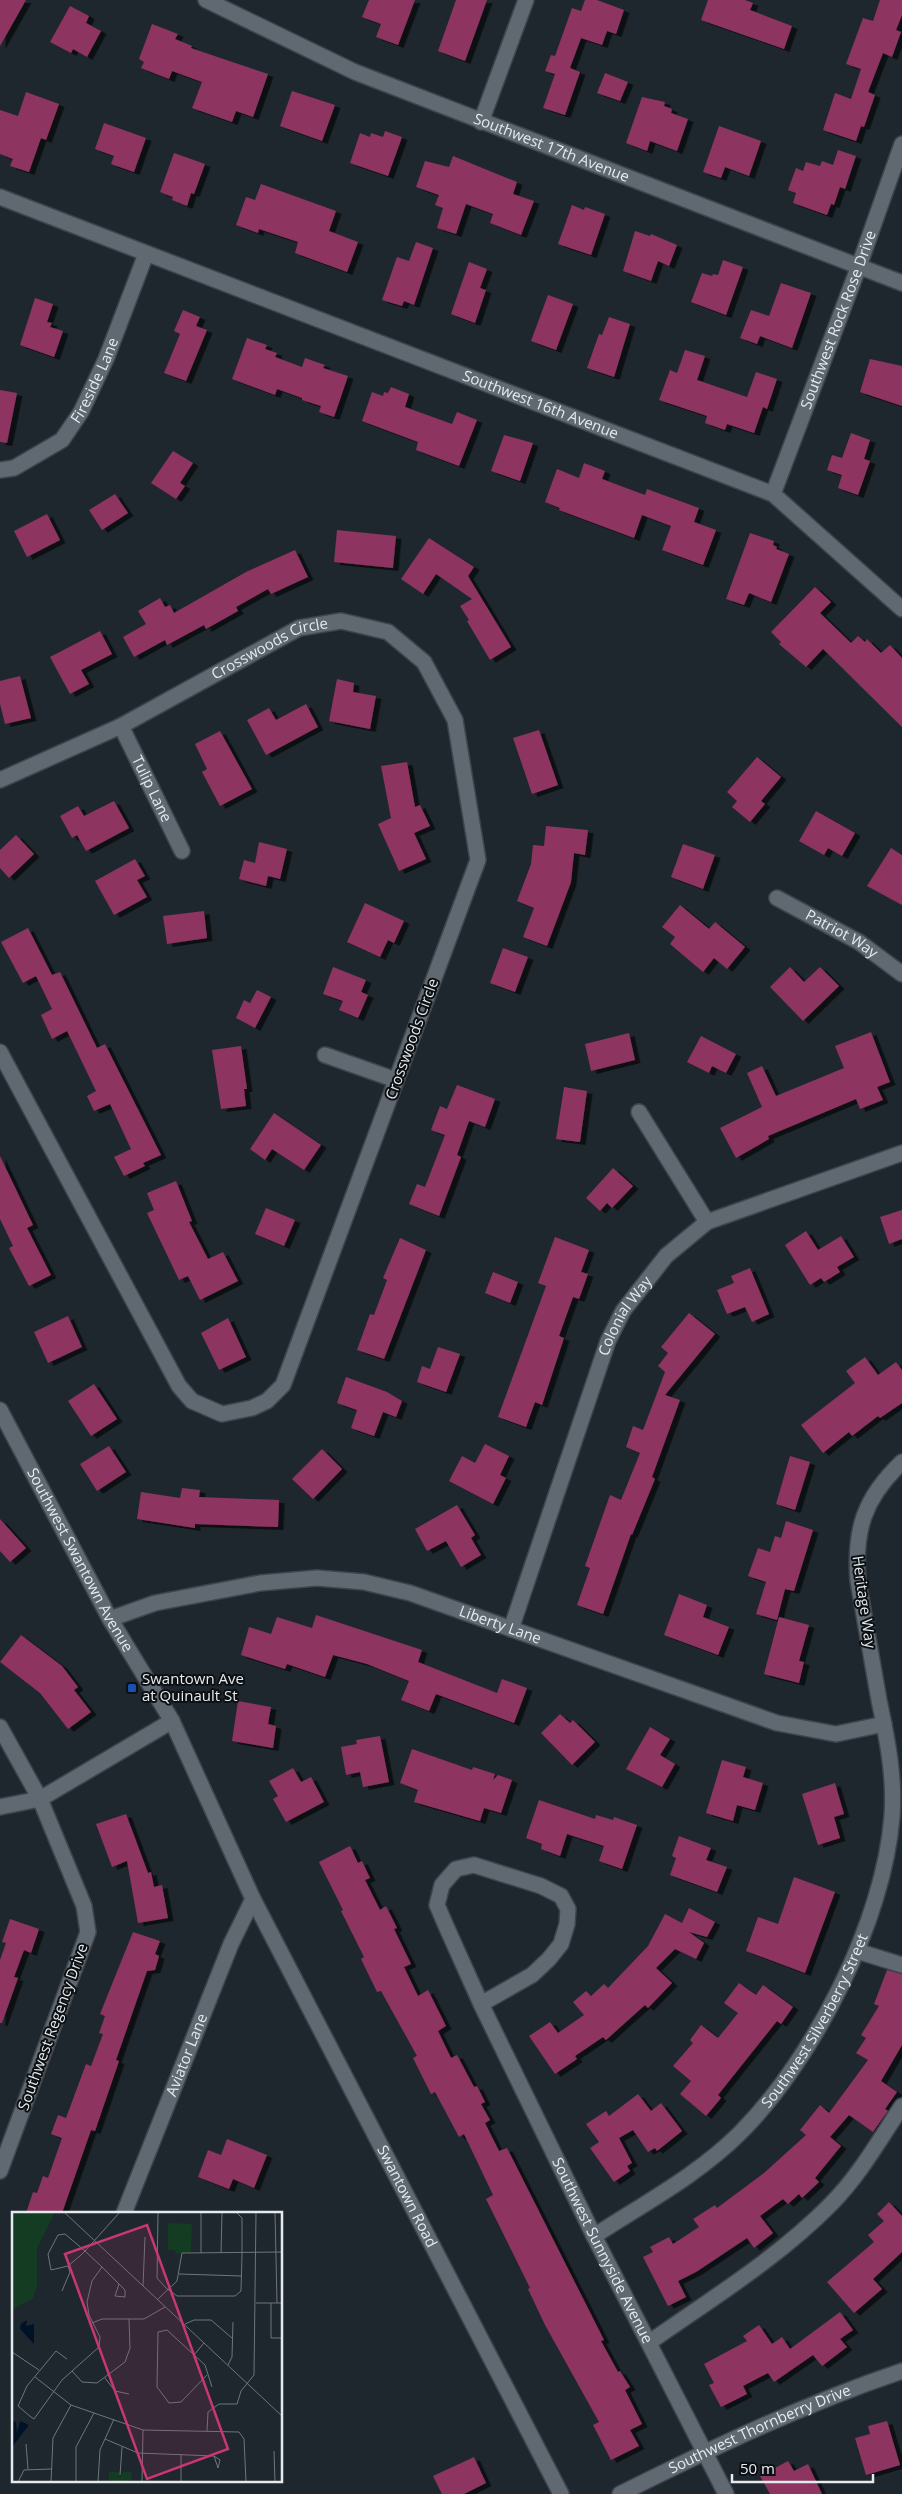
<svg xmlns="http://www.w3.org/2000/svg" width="902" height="2494" viewBox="0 0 902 2494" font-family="'Open Sans',sans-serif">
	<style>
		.building { fill: #8d3460; filter: url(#shadow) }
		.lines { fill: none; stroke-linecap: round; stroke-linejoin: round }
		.minor-casing { stroke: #3d444a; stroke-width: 18 }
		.minor { stroke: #606971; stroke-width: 15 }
		.transit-dot { fill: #1a4fb4; stroke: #0c1013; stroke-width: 2 }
		.labels { text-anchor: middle; stroke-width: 4; stroke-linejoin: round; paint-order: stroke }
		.street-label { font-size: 15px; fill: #e4eaee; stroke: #0c1013 }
		.poi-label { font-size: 15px; fill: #e4eaee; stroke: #0c1013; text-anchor: start }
		.inset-road { fill: none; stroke: #6e757b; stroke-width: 1 }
		.view { fill: #c73871; fill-opacity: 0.15; stroke: #c73871; stroke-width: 2.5 }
		.inset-edge { fill: none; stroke: #e4eaee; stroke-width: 2.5 }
	</style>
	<defs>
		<filter id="shadow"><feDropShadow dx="5.5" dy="3" stdDeviation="0" flood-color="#0009"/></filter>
	</defs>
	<rect width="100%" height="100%" fill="#1f272e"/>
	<!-- building -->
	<path class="building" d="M0 0H26L0 46Z
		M369 0H415L398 45 376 37 381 24 362 17Z
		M456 0H487L465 61 438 51Z
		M585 0H597L624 10 616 34 607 31 602 45 581 38 570 68 580 72 565 115 543 108 555 74 545 71 551 55 555 56 572 8 581 11Z
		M708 0H745L753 3 750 10 792 26 784 49 701 20Z
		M880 0H902V15L896 30 901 32 892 57 883 53 868 92 875 95 864 127 861 126 856 141 823 130 835 93 851 99 861 69 846 64 863 18 873 21Z
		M70 6 89 16 86 23 101 31 87 57 73 49 71 53 50 42Z
		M152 24 178 34 175 39 192 46 191 48 268 74 253 117 236 111 232 122 192 108 202 82 172 71 169 79 141 68 144 62 139 59Z
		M605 73 628 82 620 101 597 93Z
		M292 91 335 105 322 141 280 126Z
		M26 92 59 104 46 140 41 138 29 172 10 166 13 159 0 154V110L18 116Z
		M642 97 665 102 664 106 672 109 671 113 688 119 677 151 650 141 647 151 626 143Z
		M104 123 146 138 134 172 111 164 114 156 95 149Z
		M719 126 761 141 749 176 725 167 721 178 703 172Z
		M385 131 402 137 388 176 350 163 360 133 370 137 371 133 383 137Z
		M838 150 856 156 845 189 840 187 834 205 831 204 827 215 793 203 796 193 788 190 796 168 803 171 806 162 820 166 822 161 833 165Z
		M174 153 205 164 194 194 191 193 187 206 172 200 173 197 160 192Z
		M453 156 517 182 513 194 534 201 521 235 490 223 493 214 466 204 456 234 437 228 443 208 435 205 439 195 416 187 425 161 449 167Z
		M261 184 336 211 329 231 358 242 347 272 295 253 298 242 259 229 258 233 236 225 246 197 255 200Z
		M572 205 584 210 585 207 605 214 591 255 558 244Z
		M635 231 650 236 651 234 677 245 669 266 658 261 651 281 623 271Z
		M416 242 433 248 414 305 404 301 402 306 382 300 397 257 409 261Z
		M723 260 743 267 726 315 691 302 702 273 712 276 713 274 718 275Z
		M469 262 487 269 480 288 486 290 475 323 451 314Z
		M781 283 811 293 792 348 760 336 757 344 740 338 751 310 769 316Z
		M548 295 573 304 556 350 531 341Z
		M35 298 53 304 47 322 52 323 50 327 63 331 54 357 20 345Z
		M183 310 200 317 196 326 207 330 186 381 164 373 180 334 174 331Z
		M609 317 630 324 614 377 587 368 599 334 602 335Z
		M247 338 267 345 265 349 277 353 275 357 302 367 305 358 325 365 323 368 348 376 334 417 319 412 321 406 302 400V398L277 389 275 395 232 379Z
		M685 350 705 356 697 380 747 397 756 372 777 379 767 409 763 407 754 433 727 424 725 430 705 423 707 416 659 400 670 370 677 373Z
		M870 359 902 366V406L860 392Z
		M391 387 409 394 405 407 452 424 457 412 477 420 459 466 416 450 418 442 362 421 372 392 383 396 384 392 388 393Z
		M0 390 17 393 7 443 0 442Z
		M851 433 870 440 864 459 870 461 858 495 838 488 842 475 827 470 832 455 842 458Z
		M504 435 533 443 520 481 491 471Z
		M173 451 193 463 180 483 185 486 176 499 151 483Z
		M584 463 605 471 602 479 645 495 647 489 699 508 694 522 716 530 703 565 662 550 671 526 642 515 634 538 559 510 560 508 545 502 557 469 579 478Z
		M115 494 128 513 102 530 89 510Z
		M47 514 60 540 27 557 14 531Z
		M337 530 396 536 393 568 334 562Z
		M750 533 774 541 773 545 777 547 776 549 789 554 771 602 749 593 744 605 726 599Z
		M429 538 474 567 468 576 511 647 490 660 467 621 469 620 460 606 472 599 436 574 423 594 401 579Z
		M295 550 308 577 271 594 268 589 236 607 238 611 206 629 204 625 167 645 165 640 134 657 123 637 146 624 138 611 160 598 165 607 170 605 174 613 246 572Z
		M815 587 831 602 820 613 851 643 858 636 865 642 867 639 881 653 890 645 902 658V727L823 649 806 667 779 644 781 642 771 632Z
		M100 631 112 654 81 670 89 684 70 694 50 657Z
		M20 676 31 718 5 724 0 704V681Z
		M337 679 354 683 353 692 376 696 370 729 329 721Z
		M306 704 318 727 266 755 247 720 269 708 276 720Z
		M539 730 558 785 532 794 513 738Z
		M220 731 252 789 220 806 202 772 207 769 195 744Z
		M757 757 781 777 761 801 765 804 750 822 732 807 737 801 727 792Z
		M407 762 415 807 420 805 430 826 414 833 426 859 399 871 378 824 391 818 381 766Z
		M114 801 129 828 86 851 77 835 72 838 60 816 78 806 84 816Z
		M816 811 855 833 842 856 828 848 824 855 799 841Z
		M546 826 588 830 585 855 574 853 571 882 547 946 523 937 534 908 517 901 531 864 533 845 544 846Z
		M16 835 34 854 9 878 0 868V850Z
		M259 842 287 849 280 879 268 876 266 886 239 879 244 860 255 863Z
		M683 844 715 855 703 889 671 877Z
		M891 848 902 855V905L867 886Z
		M135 859 145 876 137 880 147 897 114 915 95 881Z
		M365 903 404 921 394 943 388 940 380 957 347 942Z
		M680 905 709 929 715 922 745 947 727 969 714 958 703 972 670 944 675 937 662 927Z
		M204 911 207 938 167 944 163 916Z
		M28 928 52 975 60 972 97 1048 105 1044 161 1155 143 1163 145 1166 124 1176 114 1157 131 1149 110 1104 94 1111 87 1096 96 1091 67 1031 52 1039 41 1015 52 1009 36 976 23 983 1 942Z
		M503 948 528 957 515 992 490 983Z
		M333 967 366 980 361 992 368 995 358 1018 339 1010 343 1001 323 994Z
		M790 967 804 982 820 967 839 986 803 1021 770 987Z
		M257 990 271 997 255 1028 236 1018 244 1000 250 1003Z
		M871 1032 890 1082 877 1087 883 1100 860 1109 856 1099 768 1136 769 1139 736 1158 720 1128 762 1107 747 1073 762 1066 776 1096 844 1068 835 1046Z
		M629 1033 635 1060 591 1071 585 1044Z
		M701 1036 736 1054 726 1073 712 1066 709 1073 687 1062Z
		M241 1046 247 1089H244L246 1106 221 1109 212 1050Z
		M457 1085 495 1099 485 1127 469 1121 457 1155 461 1157 439 1216 409 1204 417 1184 425 1187 445 1135 431 1130 440 1106 447 1109Z
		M564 1087 587 1091 580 1142 556 1139Z
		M274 1113 321 1145 304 1170 272 1149 265 1160 250 1149Z
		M0 1156 33 1225 27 1228 51 1275 29 1286 9 1248 13 1246 0 1219Z
		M613 1168 633 1186 612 1208 607 1203 600 1211 586 1198Z
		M176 1181 192 1221 189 1222 208 1259 223 1252 238 1281 200 1300 188 1276 179 1280 147 1213 154 1210 147 1193Z
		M266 1208 295 1220 284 1246 255 1234Z
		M902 1210V1239L889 1244 880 1217Z
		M806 1231 818 1250 841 1236 854 1257 837 1267 840 1272 824 1282 821 1278 810 1285 785 1245Z
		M555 1237 589 1250 581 1272 588 1274 579 1299 573 1297 559 1336 564 1338 542 1405 535 1402 526 1427 498 1417 546 1286 538 1283Z
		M400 1238 426 1250 384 1359 357 1350 370 1314 374 1315 387 1280 383 1278Z
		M750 1268 769 1314 752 1322 745 1307 727 1314 717 1290 734 1283 731 1276Z
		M493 1272 518 1282 510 1303 485 1293Z
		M689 1313 715 1334 665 1395 680 1400 652 1477 655 1479 632 1535 631 1534 603 1614 577 1605 590 1568 585 1566 610 1495 621 1500 640 1453 626 1447 633 1426 643 1430 665 1372 658 1366 668 1353 661 1347Z
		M68 1316 82 1347 48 1363 34 1332Z
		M228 1318 246 1357 219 1370 201 1333Z
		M438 1347 460 1354 446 1392 417 1382 422 1366 430 1369Z
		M865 1357 878 1375 896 1362 902 1370V1403L880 1418 878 1416 852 1436 849 1432 823 1453 801 1425 855 1383 846 1371Z
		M346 1377 387 1392 402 1401 396 1417 383 1412 374 1436 351 1428 357 1410 337 1403Z
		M94 1384 117 1419 91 1436 68 1401Z
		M485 1444 509 1456 500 1475 506 1478 493 1504 449 1481 462 1456 475 1463Z
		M109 1446 126 1472 97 1491 80 1464Z
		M322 1449 342 1469 313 1499 292 1479Z
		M790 1456 810 1462 795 1510 776 1504Z
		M182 1488 200 1490 199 1497 279 1500 278 1527 195 1524V1528L137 1519 141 1492 180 1498Z
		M457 1505 475 1535 471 1538 481 1555 461 1567 446 1541 427 1551 415 1529Z
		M0 1519 26 1548 10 1562 0 1551Z
		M786 1521 813 1530 794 1591 785 1589 777 1620 756 1614 766 1582 748 1576 758 1548 770 1552 775 1536 781 1538Z
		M679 1594 707 1605 703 1617 729 1627 718 1655 664 1635Z
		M316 1615 422 1650 418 1662 497 1693 502 1679 527 1688 514 1723 436 1694 429 1711 401 1700 409 1681 367 1664 333 1655 325 1677 287 1664 285 1669 241 1655 249 1627 271 1634 277 1617 312 1628Z
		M779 1617 809 1625 799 1661 804 1662 799 1683 764 1674Z
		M21 1635 62 1666 78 1687 74 1690 91 1712 68 1729 40 1693 0 1662Z
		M238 1701 271 1707 268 1724 276 1726 273 1748 232 1741Z
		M560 1714 570 1723 573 1720 595 1742 572 1765 541 1733Z
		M650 1727 670 1739 660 1755 675 1764 662 1787 626 1769Z
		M380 1736 389 1782 363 1787 360 1772 346 1775 341 1747 357 1744 356 1740Z
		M412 1749 472 1770 473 1767 495 1774 493 1780 498 1775 512 1780 501 1813 484 1808 480 1821 414 1802 418 1790 400 1783Z
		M722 1760 746 1767 743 1777 763 1783 755 1810 737 1805 733 1821 706 1813Z
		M293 1768 301 1782 311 1777 324 1802 286 1822 273 1799 278 1796 269 1781Z
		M835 1783 844 1814 834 1817 840 1838 818 1845 802 1794Z
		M539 1800 595 1819 596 1815 613 1820 614 1817 637 1825 622 1869 599 1861 604 1846 567 1834 560 1856 541 1849 542 1844 526 1838Z
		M126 1814 148 1873 151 1872 154 1887 162 1885 168 1918 138 1923 127 1861 112 1867 96 1824Z
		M679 1836 711 1848 706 1860 727 1867 717 1892 670 1875 676 1858 672 1856Z
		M350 1846 358 1863 362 1861 370 1878 365 1880 380 1910 386 1906 397 1928 394 1929 411 1964 404 1967 418 1996 428 1990 446 2026 438 2031 451 2058 457 2055 474 2087 477 2086 485 2102 481 2104 490 2120 485 2123 499 2151 507 2148 604 2340 601 2341 618 2372 620 2371 630 2387 625 2390 642 2424 630 2430 639 2446 611 2460 593 2425 599 2422 545 2325 528 2289 530 2288 486 2199 493 2195 464 2134 459 2137 435 2092 431 2094 413 2058 417 2056 381 1991 377 1992 361 1959 364 1957 341 1911 343 1910 319 1862Z
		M794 1877 835 1892 805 1973 746 1951 758 1917 778 1924Z
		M689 1908 715 1922 707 1937 689 1932 704 1943 696 1959 675 1949 656 1968 672 1983 648 2008 645 2005 606 2040 603 2037 575 2056 577 2059 555 2074 529 2036 550 2022 558 2033 584 2015 573 2002 586 1991 591 1996 604 1984 608 1988 648 1946 665 1914 682 1923Z
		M10 1919 39 1929 31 1953 24 1950 14 1977 18 1978 2 2023H0V1960L6 1943 2 1942Z
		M133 1932 160 1941 155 1954 159 1956 155 1970 147 1971 116 2060 119 2061 95 2131 91 2130 62 2213H26L33 2192 37 2193 43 2176 48 2178 62 2138 51 2134 58 2115 66 2118 86 2064 91 2066 103 2034 99 2033 105 2016 100 2014Z
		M887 1970 902 1974V2045L881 2081 897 2092 885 2109 888 2111 882 2119 873 2132 849 2115 830 2137 841 2146 815 2178 819 2182 802 2198 799 2194 788 2204 783 2199 760 2216 773 2233 754 2248 747 2238 696 2272 678 2281 686 2297 668 2306 643 2257 653 2252 650 2247 669 2237 673 2244 699 2227 693 2219 715 2205 717 2208 764 2173 806 2135 800 2130 820 2105 829 2113 868 2060 856 2053 866 2038 861 2035 879 2006 874 2004Z
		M739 1983 756 1995 763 1985 793 2007 781 2024 777 2021 718 2095 721 2098 706 2116 680 2094 691 2081 673 2066 693 2043 690 2040 701 2025 718 2038 738 2013 724 2003Z
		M638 2094 651 2111 661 2103 682 2131 657 2151 655 2148 648 2152 633 2130 619 2138 632 2163 627 2166 630 2171 614 2182 590 2148 599 2142 586 2124 606 2111 609 2116Z
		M227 2139 267 2155 254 2188 233 2179 229 2189 198 2177 208 2150 221 2155Z
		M889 2202 902 2216V2252L873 2279 882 2289 854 2313 827 2282 874 2242 868 2235 884 2221 877 2214Z
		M840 2312 853 2330 840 2339 847 2347 822 2366 813 2355 774 2382 768 2373 743 2386 747 2394 721 2407 709 2385 714 2383 704 2364 747 2341 743 2336 759 2325 772 2344 782 2337 790 2349Z
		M887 2421 900 2465 866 2475 855 2438 870 2434 868 2426Z
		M474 2457 486 2483 464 2494H442L433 2476Z
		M788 2461 794 2471 808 2464 822 2494H770L760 2476Z"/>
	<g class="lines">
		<!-- minor casing -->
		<g class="minor-casing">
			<g id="minor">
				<path id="s1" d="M206 0 355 72 902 283"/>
				<path d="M481 122 526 0"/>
				<path id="s2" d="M0 197 773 494 902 609"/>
				<path id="s3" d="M0 470 14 468 62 440 81 412 106 359 146 254"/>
				<path id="s4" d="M773 494 859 266 902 144"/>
				<path id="s5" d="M121 726 182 851"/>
				<path id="s6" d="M0 780 121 726 299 628 341 621 388 632 424 662 455 720 478 860 283 1385 267 1401 252 1408 222 1414 192 1401 179 1386 0 1052"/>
				<path id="s7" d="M777 898 859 942 902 974"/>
				<path d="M325 1055 396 1080"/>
				<path d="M639 1112 707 1222"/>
				<path id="s8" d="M0 1410 110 1619 172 1721 253 1899 561 2494"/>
				<path id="s9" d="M110 1619 155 1603 260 1583 317 1578 364 1582 410 1593 777 1723 836 1734 884 1724"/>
				<path id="s10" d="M511 1629 608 1341 623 1311 666 1256 707 1222 902 1153"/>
				<path d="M0 1727 40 1799 84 1906 88 1932 0 2171"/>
				<path d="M0 1807 40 1799 172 1721"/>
				<path d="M857 1951 902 1965"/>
				<path id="s11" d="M481 2004 532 1975 549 1959 561 1944 567 1924 568 1909 561 1896 541 1886 474 1865 456 1869 442 1885 437 1905 446 1926 481 2004 594 2236 726 2494"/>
				<path id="s12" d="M124 2213 231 1944 253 1899"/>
				<path id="s13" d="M594 2236C643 2204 698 2175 740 2133 814 2059 884 1921 892 1816 895 1777 887 1738 879 1700 872 1661 865 1621 858 1581 854 1530 864 1498 902 1462"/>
				<path d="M650 2342C711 2299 778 2258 831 2204 859 2176 880 2139 902 2106"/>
				<path id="s14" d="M620 2494C712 2448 804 2404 902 2371"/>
			</g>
		</g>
		<!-- minor -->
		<use href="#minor" class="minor"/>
	</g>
	<!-- markers -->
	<rect class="transit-dot" x="127" y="1683" width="10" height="10" rx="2.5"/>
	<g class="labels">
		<!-- street labels -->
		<g class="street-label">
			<text dy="5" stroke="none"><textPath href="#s1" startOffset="376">Southwest 17th Avenue</textPath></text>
			<text dy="5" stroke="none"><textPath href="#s4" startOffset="186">Southwest Rock Rose Drive</textPath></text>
			<text dy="5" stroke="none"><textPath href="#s3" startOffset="138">Fireside Lane</textPath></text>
			<text dy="5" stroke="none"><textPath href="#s2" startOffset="579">Southwest 16th Avenue</textPath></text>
			<text dy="5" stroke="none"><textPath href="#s6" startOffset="301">Crosswoods Circle</textPath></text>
			<text dy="5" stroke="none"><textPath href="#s5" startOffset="70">Tulip Lane</textPath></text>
			<text dy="5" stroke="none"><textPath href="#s7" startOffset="74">Patriot Way</textPath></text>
			<text transform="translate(412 1039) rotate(-70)" y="5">Crosswoods Circle</text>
			<text dy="5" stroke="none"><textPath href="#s10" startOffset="334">Colonial Way</textPath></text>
			<text dy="5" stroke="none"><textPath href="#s8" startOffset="170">Southwest Swantown Avenue</textPath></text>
			<text transform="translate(864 1602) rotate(82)" y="5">Heritage Way</text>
			<text dy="5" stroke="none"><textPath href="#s9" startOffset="402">Liberty Lane</textPath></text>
			<text dy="5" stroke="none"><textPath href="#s13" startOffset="315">Southwest Silverberry Street</textPath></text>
			<text transform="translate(53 2027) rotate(-70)" y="5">Southwest Regency Drive</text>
			<text dy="5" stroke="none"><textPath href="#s12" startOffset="170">Aviator Lane</textPath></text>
			<text dy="5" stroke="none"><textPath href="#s8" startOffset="886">Swantown Road</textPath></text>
			<text dy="5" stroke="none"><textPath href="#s11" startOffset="688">Southwest Sunnyside Avenue</textPath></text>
			<text dy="5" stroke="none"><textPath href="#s14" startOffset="154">Southwest Thornberry Drive</textPath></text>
		</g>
		<!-- poi labels -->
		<g class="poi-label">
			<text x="142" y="1684">Swantown Ave<tspan x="142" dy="17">at Quinault St</tspan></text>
		</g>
	</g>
	<!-- overview -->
	<g transform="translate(12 2212)">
		<rect width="270" height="270" fill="#1f272e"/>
		<path d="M0 0H43L25 36V74L21 86 0 98ZM156 11 180 12 179 40 165 42 162 38H156ZM97 260H107L108 266 111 260H120V265L118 270H97Z" fill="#133c22"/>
		<path d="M15 108 14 114 22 112V132L8 117 9 112ZM0 209 4 210 5 221 8 209 17 213 0 235Z" fill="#001226"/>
		<path class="inset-road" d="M52 0 270 204M146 0 145 66 154 76 165 84H223L229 79 230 42V6L224 0M189 0V41M263 0 265 91M209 41 210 0M167 62 230 64M107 72 103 84 113 85V78L90 55 73 39 53 22 46 23 36 42 39 58 56 54 69 43 73 39 82 29 108 0M131 74 133 25M50 79 58 60 56 54M145 88 165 69 170 41 270 40M244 91H270M259 91V126H270M80 111 90 107H132L153 95M173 112 182 108H199L220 126M0 140 27 158M182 143 192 131M55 147 44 139 15 174 6 194 19 205 22 207 50 168 87 135 88 125 77 103 75 90 80 69 90 55M216 153 220 145 221 110M60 159 70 170 85 171 113 150 118 136 117 107M195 163 169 190 157 191 145 175 146 120 155 118 193 153 200 175M23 165 59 193 131 218 227 220 232 227 234 270M93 166 103 179 117 182M195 219 196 200 207 192H225L229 179 242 163 244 0M93 227 126 241 202 244 206 256 208 248 202 244M14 232 16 257M262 239 263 270M108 263 110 235M6 270 12 258 39 257M39 270 41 226 59 193M64 270V235L82 201M86 270 88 238 102 207M130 270 131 218M169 270V242"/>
		<path class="view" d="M135 13 216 237 135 267 53 42Z"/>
		<rect width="270" height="270" class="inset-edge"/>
	</g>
	<!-- scale -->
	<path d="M732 2474v8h141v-8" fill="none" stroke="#e4eaee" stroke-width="2.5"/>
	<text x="740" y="2474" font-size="15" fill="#e4eaee" stroke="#0c1013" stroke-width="4" paint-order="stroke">50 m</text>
</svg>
